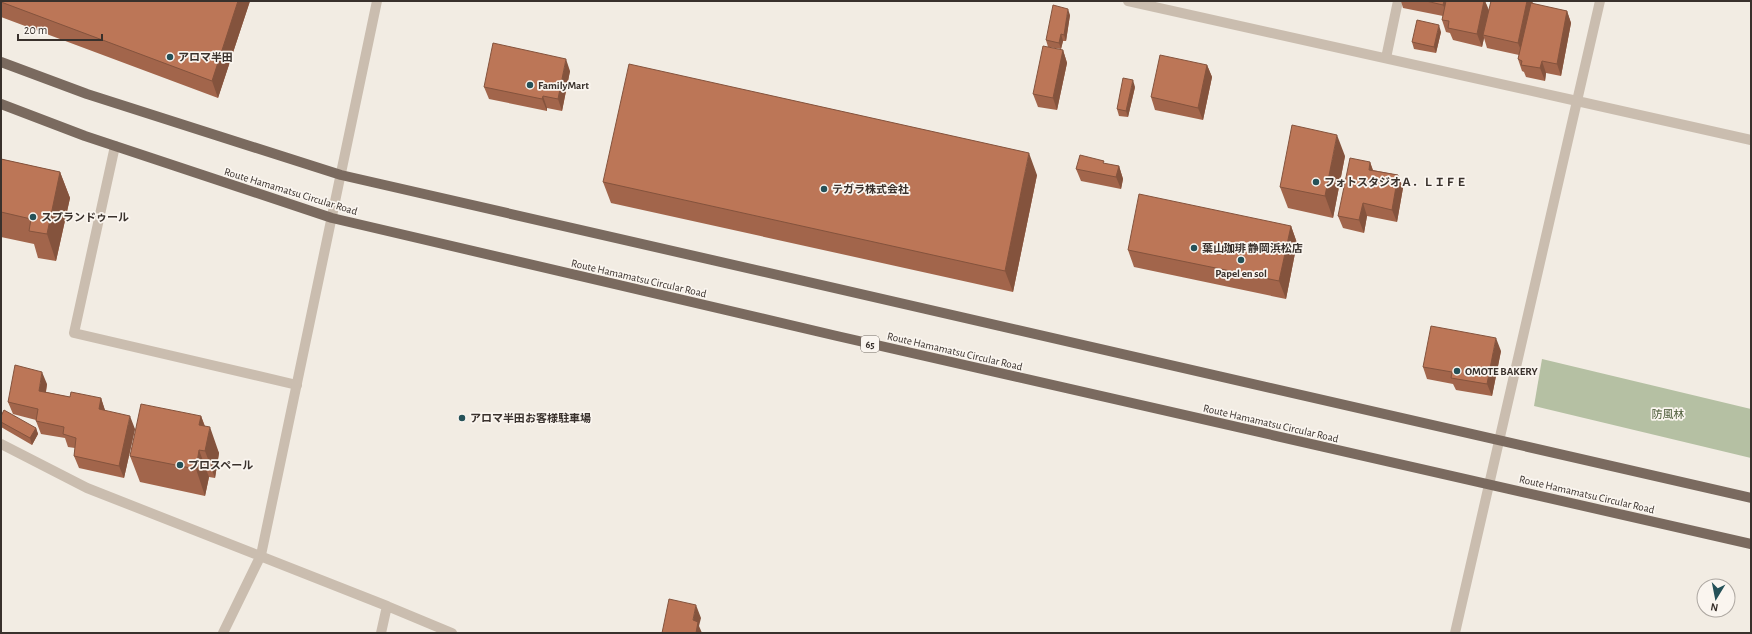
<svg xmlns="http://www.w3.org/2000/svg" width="1752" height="634" viewBox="0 0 1752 634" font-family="'Alegreya Sans','Noto Sans JP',sans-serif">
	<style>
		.green { fill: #b5c0a3 }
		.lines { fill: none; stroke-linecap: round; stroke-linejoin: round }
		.service { stroke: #cabdaf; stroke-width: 10 }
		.minor { stroke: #cabdaf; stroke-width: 10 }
		.tertiary { stroke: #cabdaf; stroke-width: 10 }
		.primary { stroke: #7a6a5f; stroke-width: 10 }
		.wall { fill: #a2654b }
		.shaded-wall { fill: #84533d }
		.building { fill: #bc7657; stroke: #84533d }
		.poi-dot { fill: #255158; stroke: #faf5ef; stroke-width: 1.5 }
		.labels { text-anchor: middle; stroke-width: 3.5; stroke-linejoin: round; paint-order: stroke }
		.shield { fill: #faf5ef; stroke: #736c66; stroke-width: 1 }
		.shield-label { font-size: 10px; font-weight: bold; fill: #39312c }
		.poi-label { font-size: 11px; font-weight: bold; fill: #39312c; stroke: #faf5ef; text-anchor: start }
		.street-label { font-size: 11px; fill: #39312c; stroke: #faf5ef }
		.park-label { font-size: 11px; fill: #465632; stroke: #faf5ef }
	</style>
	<rect width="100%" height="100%" fill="#f2ece3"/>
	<!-- green -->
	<path class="green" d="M1542 359 1751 409V458L1534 406Z"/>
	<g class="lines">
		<!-- service -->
		<path class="service" d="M1386 58 1398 1"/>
		<!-- minor -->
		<path class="minor" d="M115 146 74 333 297 385"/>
		<!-- tertiary -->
		<path class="tertiary" d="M1128 1 1577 101 1600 1
			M1 444 87 488 387 606 381 633
			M387 606 452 633
			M223 633 261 555 377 1
			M1455 633 1577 101 1751 140"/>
		<!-- primary -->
		<path class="primary" d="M1 62 87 94 341 175 1751 498
			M1 104 85 136 332 218 837 336 1751 544"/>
	</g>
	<!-- wall -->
	<path class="wall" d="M1 1H250L218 98 1 17Z
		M1401 1H1485L1489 10 1532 1 1533 4 1567 11 1571 23 1561 76 1546 73 1545 81 1526 77 1524 72 1522 71 1518 59 1519 55 1487 48 1484 38 1482 47 1453 40 1450 33 1446 32 1442 20 1443 16 1403 8Z
		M1070 15 1066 41H1063L1061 49 1048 47 1046 40Z
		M1441 32 1436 53 1414 49 1412 42Z
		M1063 50 1067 63 1057 110 1038 107 1033 94Z
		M1207 65 1212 77 1203 120 1155 110 1151 97Z
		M570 71 562 111 547 108V111L489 99 484 87Z
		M1135 87 1128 117 1119 116 1117 109Z
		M1345 156 1333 218 1288 208 1280 187Z
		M1 159 60 172 70 198 56 261 38 258 34 244 1 237Z
		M1370 162 1373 170 1398 175 1403 188 1397 222 1367 216 1364 233 1343 228 1338 216Z
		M1105 164 1119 166 1123 179 1121 189 1081 181 1076 169Z
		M1037 175 1013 292 611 203 603 182Z
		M1291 226 1297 243 1286 299 1134 267 1128 250Z
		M1501 351 1492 396 1456 390 1453 384 1427 379 1423 367Z
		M47 384 46 392 70 397 101 398 105 411 135 429 124 478 79 468 74 456 75 448 68 447 65 438 41 434 36 421V420L13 414 8 402Z
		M1 416 36 428 38 434 32 445 1 427Z
		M201 416 205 426 219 453 215 478 209 477 205 496 140 482 130 456Z"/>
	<!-- shaded-wall -->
	<path class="shaded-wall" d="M238 1H250L218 98 212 81Z
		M1444 1H1451L1448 17 1443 5Z
		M1484 1H1485L1489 12 1483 35 1484 38 1482 47 1477 34Z
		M1527 1H1532L1533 4 1523 56 1518 43Z
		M1068 9 1070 15 1066 41 1064 35Z
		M1567 11 1571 23 1561 76 1557 64Z
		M1439 25 1441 32 1436 53 1434 47Z
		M1061 34 1063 41 1061 49 1059 43Z
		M1063 50 1067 63 1057 110 1053 98Z
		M566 59 570 71 562 111 558 99Z
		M1542 61 1546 73 1545 81 1540 68Z
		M1207 65 1212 77 1203 120 1198 108Z
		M1133 80 1135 87 1128 117 1126 111Z
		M543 96 547 108V111L542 99Z
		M1337 135 1345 156 1333 218 1325 196Z
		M1029 153 1037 175 1013 292 1005 271Z
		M1370 162 1374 174 1369 170Z
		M1119 166 1123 179 1121 189 1116 177Z
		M60 172 70 198 56 261 47 234Z
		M1398 175 1403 188 1397 222 1392 210Z
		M1363 203 1367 216 1364 233 1359 220Z
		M1291 226 1297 243 1286 299 1279 281Z
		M1496 338 1501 351 1492 396 1487 384Z
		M42 372 47 384 44 403 39 391Z
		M101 398 105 410 103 422 99 409Z
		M130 416 135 429 124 478 119 466Z
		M201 416 208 436 210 427 219 453 215 478 205 451 199 425Z
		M36 428 38 434 32 445 30 438Z
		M199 450 209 477 205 496 196 469Z
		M696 605 701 618 699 626 702 633H696L693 620Z"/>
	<!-- building -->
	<path class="building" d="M1 1H238L212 81 1 2Z
		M1426 1H1444L1443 5Z
		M1446 1H1484L1477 34 1448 28 1449 21 1442 20Z
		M1491 1H1527L1518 43 1483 35Z
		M1531 3 1567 11 1557 64 1542 61 1540 68 1521 65 1522 61 1518 59Z
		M1053 5 1068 9 1064 35 1061 34 1059 43 1046 40Z
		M1417 20 1439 25 1434 47 1412 42Z
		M493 43 566 59 558 99 543 96 542 99 484 87Z
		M1043 46 1063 50 1053 98 1033 94Z
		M1160 55 1207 65 1198 108 1151 97Z
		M629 64 1029 153 1005 271 603 182Z
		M1123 78 1133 80 1126 111 1117 109Z
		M1292 125 1337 135 1325 196 1280 187Z
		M1080 155 1104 161 1103 163 1119 166 1116 177 1076 169Z
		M1350 158 1370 162 1369 170 1398 175 1392 210 1363 203 1359 220 1338 216Z
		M1 159 60 172 47 234 29 231 31 219 1 212Z
		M1139 194 1291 226 1279 281 1128 250Z
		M1431 326 1496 338 1487 384 1451 378 1452 372 1423 367Z
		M15 365 42 372 39 391 70 397 71 392 101 398 99 409 130 416 119 466 74 456 76 438 63 434 64 427 36 421 38 409 8 402Z
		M141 404 201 416 199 425 210 427 205 451 199 450 196 469 130 456Z
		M4 410 36 428 30 438 1 422V416Z
		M669 599 696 605 693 620 698 622 696 633H662Z"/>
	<!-- markers -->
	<g class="poi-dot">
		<circle cx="170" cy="57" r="4"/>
		<circle cx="530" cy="85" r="4"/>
		<circle cx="1316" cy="182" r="4"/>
		<circle cx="824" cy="189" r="4"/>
		<circle cx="33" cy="217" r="4"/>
		<circle cx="1194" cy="248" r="4"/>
		<circle cx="1241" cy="260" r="4"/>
		<circle cx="1457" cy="371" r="4"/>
		<circle cx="462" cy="418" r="4"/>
		<circle cx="180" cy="465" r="4"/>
	</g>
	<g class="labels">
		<!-- shield labels -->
		<rect class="shield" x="861" y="336" width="18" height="16" rx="3"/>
		<g class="shield-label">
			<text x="870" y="348">65</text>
		</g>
		<!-- poi labels -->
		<g class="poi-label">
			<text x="178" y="61">アロマ半田</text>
			<text x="538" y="89">FamilyMart</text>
			<text x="1324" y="186">フォトスタジオＡ．ＬＩＦＥ</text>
			<text x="832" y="193">テガラ株式会社</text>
			<text x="41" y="221">スプランドゥール</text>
			<text x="1202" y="252">葉山珈琲 静岡浜松店</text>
			<text x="1241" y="277" text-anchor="middle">Papel en sol</text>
			<text x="1465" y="375">OMOTE BAKERY</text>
			<text x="470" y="422">アロマ半田お客様駐車場</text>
			<text x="188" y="469">プロスペール</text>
		</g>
		<!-- street labels -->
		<g class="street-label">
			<text transform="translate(291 191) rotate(17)" y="4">Route Hamamatsu Circular Road</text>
			<text transform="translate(639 278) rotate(13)" y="4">Route Hamamatsu Circular Road</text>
			<text transform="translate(955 351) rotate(13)" y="4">Route Hamamatsu Circular Road</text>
			<text transform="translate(1271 423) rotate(13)" y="4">Route Hamamatsu Circular Road</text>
			<text transform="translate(1587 494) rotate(13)" y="4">Route Hamamatsu Circular Road</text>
		</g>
		<!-- park labels -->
		<g class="park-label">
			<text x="1668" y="418">防風林</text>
		</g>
	</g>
	<!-- border -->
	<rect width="1752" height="634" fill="none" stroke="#39312c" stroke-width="4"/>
	<!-- north arrow -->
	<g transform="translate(1716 598) rotate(190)"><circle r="19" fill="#faf5ef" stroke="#ada7a1"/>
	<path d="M0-3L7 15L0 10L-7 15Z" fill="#255158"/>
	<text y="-6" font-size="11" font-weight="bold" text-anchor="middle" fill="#39312c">N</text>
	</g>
	<!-- scale -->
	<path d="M18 34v6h84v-6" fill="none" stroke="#39312c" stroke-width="2"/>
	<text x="24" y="34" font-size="12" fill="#39312c" stroke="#faf5ef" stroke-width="3" paint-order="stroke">20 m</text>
</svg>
